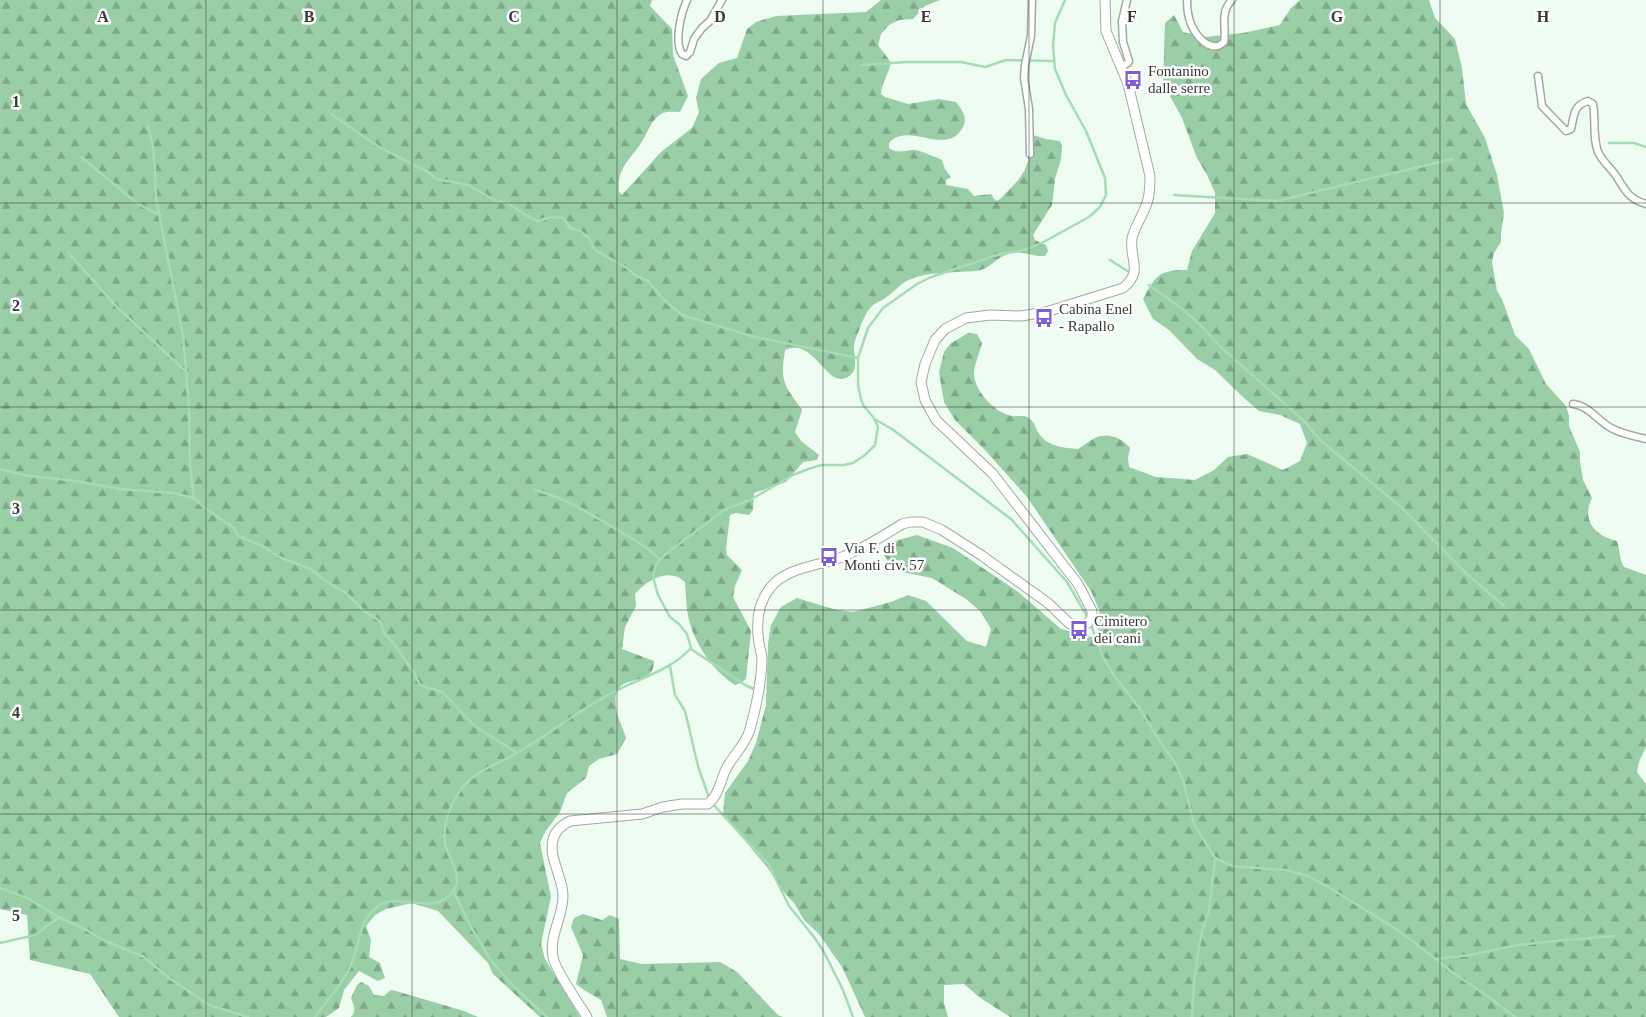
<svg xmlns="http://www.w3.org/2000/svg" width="1646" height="1017" viewBox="0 0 1646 1017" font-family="Georgia,serif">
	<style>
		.forest { fill: url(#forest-firs) }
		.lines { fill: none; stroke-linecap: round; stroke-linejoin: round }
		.stream { stroke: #a6dcb4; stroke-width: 2.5 }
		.street-casing { stroke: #9faba1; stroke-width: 9 }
		.secondary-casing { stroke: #9faba1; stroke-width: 11 }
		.street { stroke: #fff; stroke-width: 6 }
		.secondary { stroke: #fff; stroke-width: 9 }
		.grid { fill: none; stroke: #353a36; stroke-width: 1; stroke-opacity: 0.55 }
		.labels { text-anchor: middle; stroke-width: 5; stroke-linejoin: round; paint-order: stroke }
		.poi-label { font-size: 15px; fill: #353a36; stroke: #fff; text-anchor: start }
		.grid-label { font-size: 16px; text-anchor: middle; font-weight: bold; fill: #353a36; stroke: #fff; stroke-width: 5; stroke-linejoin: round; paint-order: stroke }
	</style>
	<defs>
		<pattern id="forest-firs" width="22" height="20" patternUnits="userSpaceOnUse" patternTransform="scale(1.25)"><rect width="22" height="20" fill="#99cea7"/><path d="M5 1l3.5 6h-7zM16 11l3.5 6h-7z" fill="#7ea889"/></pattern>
	</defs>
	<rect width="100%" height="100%" fill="#effcf2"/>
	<!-- forest -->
	<path class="forest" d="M0 0H652L650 6 672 29 673 55 688 96 680 112C674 112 666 111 661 114 650 121 648 133 641 143 629 162 617 166 619 192L622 195 661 152 692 128 699 112 696 98 701 79 719 63 737 58 747 29 756 22 776 16 866 12 881 0H940L925 6 913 19 899 20 889 25 881 34 878 45C881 50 888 57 890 62 892 68 881 83 881 94L885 97 908 104 939 99 956 102C962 110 968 117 963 127 947 158 908 120 889 143V148C898 155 906 149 916 150 921 151 938 158 942 160L945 169 951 177 946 180V185L968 189 974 196 991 194 994 199 997 201 1000 199C1023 176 1030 170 1031 136L1033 135 1046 139 1060 141 1062 146 1061 159 1055 179 1052 205 1033 235 1035 240 1046 245 1048 251 1045 256C1034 257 1023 251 1013 253 1000 254 993 266 981 270 958 274 931 270 909 280 899 284 892 295 882 300 879 302 875 303 872 306 866 312 861 324 858 333 856 337 854 343 854 347 854 358 860 371 846 378 826 387 814 337 785 350 780 383 784 384 802 410L795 432 801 441 819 455 817 460 803 462 786 482 754 493 753 510 749 515 736 513 730 515 726 549 727 555 742 570 735 586 733 597 751 631 746 679 741 683 735 685C713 671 696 646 689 620 686 608 686 594 685 582 682 580 678 576 674 576 660 572 643 584 635 594L636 606 625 627 622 649 654 661C654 692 611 667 616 707 617 717 623 728 626 738L617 754 599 759 589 766 586 778 567 793 560 812 545 832 540 843 551 897 541 944 545 959 580 1017H540L493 974 488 963 438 911 412 903 386 909 375 915 366 926 371 940 369 957 380 963 385 978 378 981 359 971 344 990 339 1008 326 1017H119L90 974 30 960 27 915 0 909Z
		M1300 0H1429L1435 18 1455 39 1462 68 1466 104 1485 138 1497 175 1504 213 1501 233V242L1494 253 1492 262 1497 291 1502 299 1515 335 1529 349 1546 384 1566 406 1569 416V426L1580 452V462L1583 480 1592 498C1581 520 1595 536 1617 541 1620 550 1619 558 1624 567L1646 575V747L1639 762 1637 772 1646 784V1017H1010L979 997 964 984 944 985V1003L948 1017H865L842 967 819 934 804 920 794 903 780 888 770 871 723 814 725 793 748 761 756 743 766 705 768 644 771 625 781 607 797 598 833 609 853 612 891 602 908 595 926 601 967 641 986 647 991 629 981 612 966 599 932 578 892 570 883 552 898 540 917 535 953 548 1017 591 1061 629 1111 642 1098 630 1100 620 1099 610 1091 591 1027 497 985 450 955 420 944 402 939 372 944 352 950 344 968 333 977 334 982 343C980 352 975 363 974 372 973 390 995 413 1012 416 1018 417 1025 414 1030 419 1035 422 1036 431 1040 435 1049 447 1065 448 1078 449 1083 446 1089 441 1095 438 1108 432 1122 438 1130 448L1128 458 1129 467 1156 477 1195 480 1214 470 1228 457 1247 454 1283 470 1300 461 1307 443 1300 424 1280 415 1259 411 1244 398 1215 370 1197 359 1169 330 1153 319 1143 299C1156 275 1159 270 1187 270L1192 251 1215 213V193L1207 175 1197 158 1182 118 1163 83 1165 23 1174 15 1183 32 1205 37 1243 33 1280 25 1291 8Z
		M583 914 602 920 610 915 619 919 620 959 642 964 720 962 737 972 778 1015 783 1017H607L601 1000 584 990 576 984 583 955 571 927 574 918Z
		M361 982 369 986 374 995 384 996 391 990 396 991 464 1011 478 1017H351C357 1010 354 1006 351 998L357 985Z"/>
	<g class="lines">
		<!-- stream -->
		<path class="stream" d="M862 65 907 62H961L985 67 1006 60 1054 61
			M331 114 379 147 428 172 436 179 468 185 496 201 508 203 527 216 538 221 551 217 564 218 570 228 580 231 589 238 595 250 627 268 636 276 648 281 664 300 682 315 751 336 858 358
			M148 126 153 147 155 169 156 198 183 335 189 407 190 465 194 498
			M1609 143H1634L1646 147
			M81 157 137 203 159 215
			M1174 195 1277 201 1452 159
			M68 252 114 304 185 371
			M1110 260 1129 272
			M1149 285 1181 308 1197 322 1222 348 1305 422 1320 440 1401 507 1466 573 1504 606
			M876 420 892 429 1011 519 1067 582 1088 618
			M0 469 23 475 76 481 120 489 173 493 194 498 206 509 234 528 238 536 265 547 279 557 311 569 327 582 346 593 364 611 380 621 384 633 394 644 413 671 420 685 442 692 475 726 517 753
			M535 490C565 498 589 513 616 529 631 538 648 547 660 560
			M1091 625 1103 657 1116 678 1139 708 1161 743 1174 761 1183 780 1194 824 1215 858 1232 866 1286 870 1308 876 1330 888 1393 927 1415 943 1452 972 1486 995 1515 1017
			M691 649 745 685 756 690
			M670 666 675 695 685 711 698 766 709 798
			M712 803 769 865 789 906 814 937 824 952 843 990 853 1017
			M0 888 27 898 59 917 85 929 105 941 144 957 169 978 209 1005 248 1017
			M453 890 471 927 490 959 512 985 547 1017
			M0 943 35 935 59 917
			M1435 959 1470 955 1518 945 1565 940 1614 936
			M315 1017C327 1000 343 984 351 965 360 945 358 921 377 907 399 890 435 919 454 890 464 874 447 858 445 843 442 821 454 793 471 779 484 767 502 762 517 753 549 734 578 711 610 694 638 678 669 672 691 648L687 634 679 624 670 617 658 595 653 577 656 564 667 553 724 510 750 500 793 475 811 468 822 465H844L853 463 865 455 875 445 878 427 874 418 863 405 860 395 858 384V358L868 328 883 308 917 284 931 277 1000 254 1020 251 1040 244 1089 217 1100 207 1106 195 1105 178 1086 131 1066 95 1055 69 1053 45 1055 23 1065 0
			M1192 1017 1194 982 1199 946 1203 928 1209 911 1215 858"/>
		<!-- street casing -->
		<g class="street-casing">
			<path id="street" d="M687 0C681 13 674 42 682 54L686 56 690 52 694 39 702 28 710 21 722 0
				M1187 0C1187 8 1188 17 1191 24 1196 36 1211 55 1224 42 1227 27 1219 13 1232 0
				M1120 67 1128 63 1129 61 1123 42 1122 21 1127 0
				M1538 76 1542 106 1566 131 1571 129C1574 117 1573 105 1588 101L1593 104C1596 120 1592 140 1599 154 1603 161 1609 167 1614 173 1625 188 1626 198 1646 204
				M1030 154 1029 109 1024 78 1025 65 1031 36 1032 0
				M1573 404C1588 405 1598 421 1611 428 1622 434 1634 436 1646 439"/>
		</g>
		<!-- secondary casing -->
		<g class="secondary-casing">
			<path id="secondary" d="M587 1017C579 1004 555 970 553 957 549 935 563 917 563 896 563 878 548 856 553 840 555 830 562 825 570 821L642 814 663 807 682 804H708C718 796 720 783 725 771 732 756 746 745 750 729 756 708 761 683 762 661 762 655 760 649 759 643 756 624 758 603 770 588 786 567 819 566 842 557 863 549 883 536 902 524L911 522H923L942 530 981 555 1048 603 1070 624 1079 626 1088 623 1092 618V611L1078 584 993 474 936 420 925 400 921 382 925 364 935 340 945 329 966 318 990 315 1021 316 1046 312 1123 288C1144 271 1129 260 1132 238 1135 226 1143 215 1147 203 1150 194 1150 185 1150 176L1128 84 1106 31 1105 0"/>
		</g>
		<!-- street -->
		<use href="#street" class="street"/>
		<!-- secondary -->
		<use href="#secondary" class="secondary"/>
	</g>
	<!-- grid -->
	<path class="grid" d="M206 0V1017M412 0V1017M617 0V1017M823 0V1017M1029 0V1017M1234 0V1017M1440 0V1017M0 203H1646M0 407H1646M0 610H1646M0 814H1646"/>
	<!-- icons -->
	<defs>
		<g id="bus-bare" transform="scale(1.5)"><path d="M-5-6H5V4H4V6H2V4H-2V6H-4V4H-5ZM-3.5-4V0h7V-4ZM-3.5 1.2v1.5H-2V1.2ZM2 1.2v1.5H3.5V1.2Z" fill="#7b5fda" stroke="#fff" stroke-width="2.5" paint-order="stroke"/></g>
	</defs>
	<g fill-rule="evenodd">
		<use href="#bus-bare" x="1133" y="80"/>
		<use href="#bus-bare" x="1044" y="318"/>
		<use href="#bus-bare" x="829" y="557"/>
		<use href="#bus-bare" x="1079" y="630"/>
	</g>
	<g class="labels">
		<!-- poi labels -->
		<g class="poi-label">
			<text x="1148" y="76">Fontanino<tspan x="1148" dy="17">dalle serre</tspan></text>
			<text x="1059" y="314">Cabina Enel<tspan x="1059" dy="17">- Rapallo</tspan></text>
			<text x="844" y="553">Via F. di<tspan x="844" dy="17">Monti civ. 57</tspan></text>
			<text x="1094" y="626">Cimitero<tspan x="1094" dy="17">dei cani</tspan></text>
		</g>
	</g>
	<g class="grid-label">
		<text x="103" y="22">A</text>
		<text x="309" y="22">B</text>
		<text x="514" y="22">C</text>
		<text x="720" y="22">D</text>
		<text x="926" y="22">E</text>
		<text x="1132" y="22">F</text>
		<text x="1337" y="22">G</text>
		<text x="1543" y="22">H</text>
		<text x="16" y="107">1</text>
		<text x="16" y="311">2</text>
		<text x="16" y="514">3</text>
		<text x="16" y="718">4</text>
		<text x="16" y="921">5</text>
	</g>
</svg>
